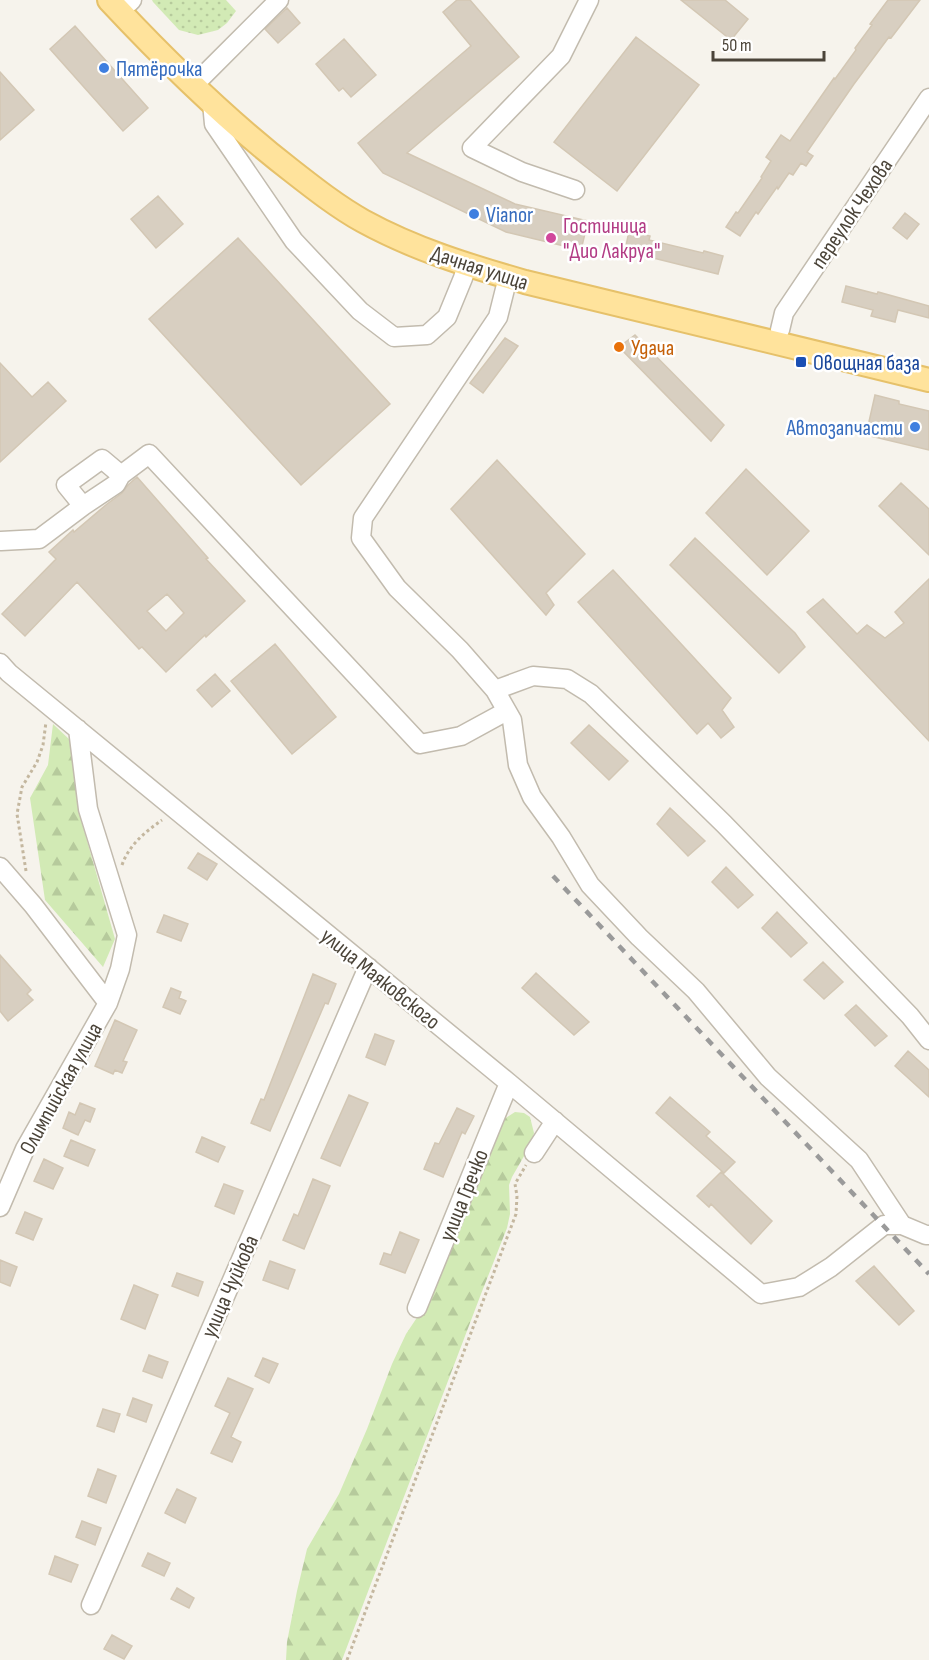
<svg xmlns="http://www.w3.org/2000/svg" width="929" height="1660" viewBox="0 0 929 1660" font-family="'Sofia Sans Condensed',sans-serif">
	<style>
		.grass { fill: url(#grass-dots) }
		.forest { fill: url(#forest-firs) }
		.building { fill: #d8cfc1; stroke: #d3c7b4; stroke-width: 1.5; fill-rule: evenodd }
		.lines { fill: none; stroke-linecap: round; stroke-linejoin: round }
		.minor-casing { stroke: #c2bbae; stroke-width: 21 }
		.major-casing { stroke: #e6c16a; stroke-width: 26 }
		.path { stroke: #c4b79f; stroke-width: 3; stroke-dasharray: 3 3; stroke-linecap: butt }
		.minor { stroke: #fff; stroke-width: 18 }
		.major { stroke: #ffe39c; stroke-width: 22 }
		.rail { stroke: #9a9a9a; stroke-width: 4.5; stroke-dasharray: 8 8; stroke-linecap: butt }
		.shop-dot { fill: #3f7fe0; stroke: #fff; stroke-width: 2 }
		.hotel-dot { fill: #d1479c; stroke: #fff; stroke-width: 2 }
		.food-dot { fill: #e8710a; stroke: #fff; stroke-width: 2 }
		.transit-dot { fill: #1a4fb4; stroke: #fff; stroke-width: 2 }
		.labels { text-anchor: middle; stroke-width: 5; stroke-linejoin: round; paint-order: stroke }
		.shop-label { font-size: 22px; fill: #366cbe; stroke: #fff; text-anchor: start }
		.street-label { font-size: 22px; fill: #4b4439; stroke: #fff }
		.hotel-label { font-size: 22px; fill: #b23c85; stroke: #fff; text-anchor: start }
		.food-label { font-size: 22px; fill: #c56008; stroke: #fff; text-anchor: start }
		.transit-label { font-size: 22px; fill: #164399; stroke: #fff; text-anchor: start }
	</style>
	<defs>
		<pattern id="grass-dots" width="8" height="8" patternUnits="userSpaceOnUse" patternTransform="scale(1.5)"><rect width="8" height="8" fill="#d2eab5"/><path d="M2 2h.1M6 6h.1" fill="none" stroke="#b6ca9c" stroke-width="1.8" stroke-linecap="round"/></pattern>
		<pattern id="forest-firs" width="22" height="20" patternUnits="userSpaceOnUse" patternTransform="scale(1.5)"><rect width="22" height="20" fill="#d2eab5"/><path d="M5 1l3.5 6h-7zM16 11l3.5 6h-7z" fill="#b6ca9c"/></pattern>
	</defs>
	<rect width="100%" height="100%" fill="#f6f3ec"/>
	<!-- grass -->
	<path class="grass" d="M152 0H226L236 11 227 23 218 30 198 35 179 30 153 2Z"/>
	<!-- forest -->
	<path class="forest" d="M53 724 70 740 80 816 115 939 103 967 45 900 30 798 48 765Z
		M515 1112 524 1113 530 1117 534 1133 531 1144 512 1177 509 1185 510 1214 507 1228 481 1294 342 1660H286L287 1642 297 1591 307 1549 339 1494 367 1429 392 1364 406 1334 420 1313 498 1129 504 1119Z"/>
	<!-- building -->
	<path class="building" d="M457 0H470L519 57 407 153 515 204 588 221 581 250 506 232 383 173 358 143 471 46 443 12Z
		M681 0H725L748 19 731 40Z
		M888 0H920L891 38 889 37 854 84 807 152 813 156 806 166 801 163 793 175 789 173 778 189 777 187 758 214 756 212 740 236 726 227 736 212 738 213 762 178 761 177 771 161 766 157 781 135 790 141 834 78 835 79 856 50 855 48 872 25 870 24Z
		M287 8 300 23 278 43 265 29Z
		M75 26 148 108 123 131 50 49Z
		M636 37 699 85 617 191 554 142Z
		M344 39 376 75 351 97 343 88 339 91 316 64Z
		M0 72 34 110 0 140Z
		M158 196 183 224 156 248 131 219Z
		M905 213 919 224 907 239 893 228Z
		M629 231 650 236 649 240 703 253 704 251 723 256 718 274 625 251Z
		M238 238 390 404 301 485 149 319Z
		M846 286 877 294 878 292 929 306V318L898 310 895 322 871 316 873 310 842 302Z
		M635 335 724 425 711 441 619 347Z
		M505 338 518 346 483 393 470 383Z
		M0 363 32 397 48 382 66 401 0 462Z
		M875 395 899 401V404L929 411V450L866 435Z
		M497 460 585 554 546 593 554 605 546 615 451 509Z
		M746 469 809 531 767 575 706 513Z
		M137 477 208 558 206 559 245 601 206 637 205 635 166 672 142 647 139 649 77 582 25 636 2 614 56 559 49 552 73 530 74 532 107 504 122 493 128 485ZM167 594 184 613 166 631 147 611Z
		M901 483 929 509V555L879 506Z
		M695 538 795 633 805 647 779 673 670 565Z
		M613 570 731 698 722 710 734 727 721 738 708 723 697 734 578 602Z
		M929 579V741L807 612 823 599 857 634 867 625 885 638 904 623 895 612Z
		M275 644 336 717 292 754 231 681Z
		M215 674 230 691 212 707 197 690Z
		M589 725 628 761 609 780 571 743Z
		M670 808 705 841 688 856 657 824Z
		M198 853 217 864 207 880 188 868Z
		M726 867 753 895 738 908 712 882Z
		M777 912 807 943 791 957 762 928Z
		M164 915 188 924 181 941 157 932Z
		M0 955 31 990 27 994 33 1000 8 1021 0 1011Z
		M823 962 843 982 824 999 804 980Z
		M536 973 589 1022 574 1035 522 988Z
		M313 974 336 984 328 1004 325 1003 270 1131 251 1123 261 1099 264 1100Z
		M171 988 181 992 179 998 186 1001 180 1014 163 1007Z
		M856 1005 887 1036 875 1046 845 1015Z
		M115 1020 137 1030 123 1061 127 1062 122 1073 115 1070 113 1074 95 1066Z
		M375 1034 394 1041 385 1065 366 1057Z
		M908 1051 929 1070V1097L895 1066Z
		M349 1095 368 1103 340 1166 321 1158Z
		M670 1097 710 1132 706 1136 735 1162 724 1173 656 1113Z
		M80 1103 95 1109 90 1122 85 1120 78 1135 63 1128 69 1112 75 1115Z
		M457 1108 474 1116 465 1134 462 1132 443 1177 424 1169 435 1143 439 1144Z
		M202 1137 225 1147 218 1162 196 1152Z
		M71 1140 95 1150 88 1166 64 1156Z
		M44 1159 63 1168 53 1189 34 1181Z
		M721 1172 772 1221 751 1244 711 1204 709 1207 697 1196Z
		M313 1179 330 1186 304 1249 283 1240 294 1214 298 1216Z
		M224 1184 243 1191 234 1214 215 1206Z
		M25 1212 42 1219 33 1240 16 1233Z
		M400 1232 419 1240 405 1273 380 1264 384 1253 391 1255Z
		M0 1260 17 1267 10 1286 0 1282Z
		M270 1261 295 1270 288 1289 263 1280Z
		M874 1266 914 1311 899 1325 856 1281Z
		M177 1273 203 1282 198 1296 172 1286Z
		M134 1285 158 1295 145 1329 121 1319Z
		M149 1355 168 1362 162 1378 143 1371Z
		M263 1358 278 1364 269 1383 255 1376Z
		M228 1378 253 1389 231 1437 241 1442 232 1462 211 1453 230 1413 215 1406Z
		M133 1398 152 1405 146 1422 127 1415Z
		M103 1409 120 1414 114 1432 97 1426Z
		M98 1469 116 1476 106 1503 88 1496Z
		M177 1489 196 1498 185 1523 165 1513Z
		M82 1521 101 1528 95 1545 76 1537Z
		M148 1553 170 1563 164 1576 142 1566Z
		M55 1556 78 1565 71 1582 49 1574Z
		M177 1588 194 1598 189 1608 171 1599Z
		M112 1635 132 1646 124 1659 104 1649Z"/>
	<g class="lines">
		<!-- minor casing -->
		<g class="minor-casing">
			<path id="minor" d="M129 3 132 0
				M202 77 279 0
				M212 103 214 124 294 241 360 311 394 337 427 335 447 317 463 278 467 265
				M575 190 522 172 472 148 561 56 589 0
				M508 277 498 317 363 518 361 538 397 588 460 650 495 690 512 720 518 765 532 797 561 837 590 885 639 937 696 991 768 1077 859 1160 902 1225
				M780 330 784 313 929 98
				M83 506 116 484 121 475
				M1 541 39 539 83 506 66 485 102 459 121 475 149 454 420 744 461 736 507 711
				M0 663 9 673 509 1083 761 1294 799 1287 831 1267 884 1225H902L926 1235H929
				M495 690 533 676 567 679 591 694 724 824 910 1016 929 1040
				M0 867 33 905 108 1003
				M534 1153 555 1121
				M0 1207 25 1149 108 1003 120 969 127 935 88 809 78 729
				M417 1308 509 1083
				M91 1605 368 967"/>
		</g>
		<!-- major casing -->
		<g class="major-casing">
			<path id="major" d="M109 0C166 61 226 120 292 171 315 189 338 207 363 221 414 249 469 266 525 282L929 380"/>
		</g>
		<!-- path -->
		<path class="path" d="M122 865C129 845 145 832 162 820
			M26 871 17 814 22 787 37 762 43 745 46 722
			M347 1660 516 1214 517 1196 515 1184 526 1165"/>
		<!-- minor -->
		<use href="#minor" class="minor"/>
		<!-- major -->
		<use href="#major" class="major"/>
		<!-- rail -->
		<path class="rail" d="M553 876 929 1274"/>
	</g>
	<!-- markers -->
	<g class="shop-dot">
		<circle cx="104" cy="68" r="6"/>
		<circle cx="474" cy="214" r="6"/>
		<circle cx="915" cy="427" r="6"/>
	</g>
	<circle class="hotel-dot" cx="551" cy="238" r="6"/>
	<circle class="food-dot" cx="619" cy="347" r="6"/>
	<rect class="transit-dot" x="795" y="356" width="12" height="12" rx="3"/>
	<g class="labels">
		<!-- shop labels -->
		<g class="shop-label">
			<text x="116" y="76">Пятёрочка</text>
			<text x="486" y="222">Vianor</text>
			<text x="903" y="435" text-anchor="end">Автозапчасти</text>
		</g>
		<!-- street labels -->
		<g class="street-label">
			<text transform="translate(851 213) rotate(-56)" y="8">переулок Чехова</text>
			<text transform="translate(480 267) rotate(18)" y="8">Дачная улица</text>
			<text transform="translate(381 978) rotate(39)" y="8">улица Маяковского</text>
			<text transform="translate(60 1088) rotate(-61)" y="8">Олимпийская улица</text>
			<text transform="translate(463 1195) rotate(-68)" y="8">улица Гречко</text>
			<text transform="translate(229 1286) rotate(-66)" y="8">улица Чуйкова</text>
		</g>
		<!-- hotel labels -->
		<g class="hotel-label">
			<text x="563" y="233">Гостиница<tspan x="563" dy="25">"Дио Лакруа"</tspan></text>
		</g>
		<!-- food labels -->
		<g class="food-label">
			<text x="631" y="355">Удача</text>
		</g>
		<!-- transit labels -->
		<g class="transit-label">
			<text x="813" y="370">Овощная база</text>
		</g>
	</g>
	<!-- scale -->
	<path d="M713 51v9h111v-9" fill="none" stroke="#4b4439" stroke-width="3"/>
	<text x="722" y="51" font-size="18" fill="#4b4439" stroke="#ffffff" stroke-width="4.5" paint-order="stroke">50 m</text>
</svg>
